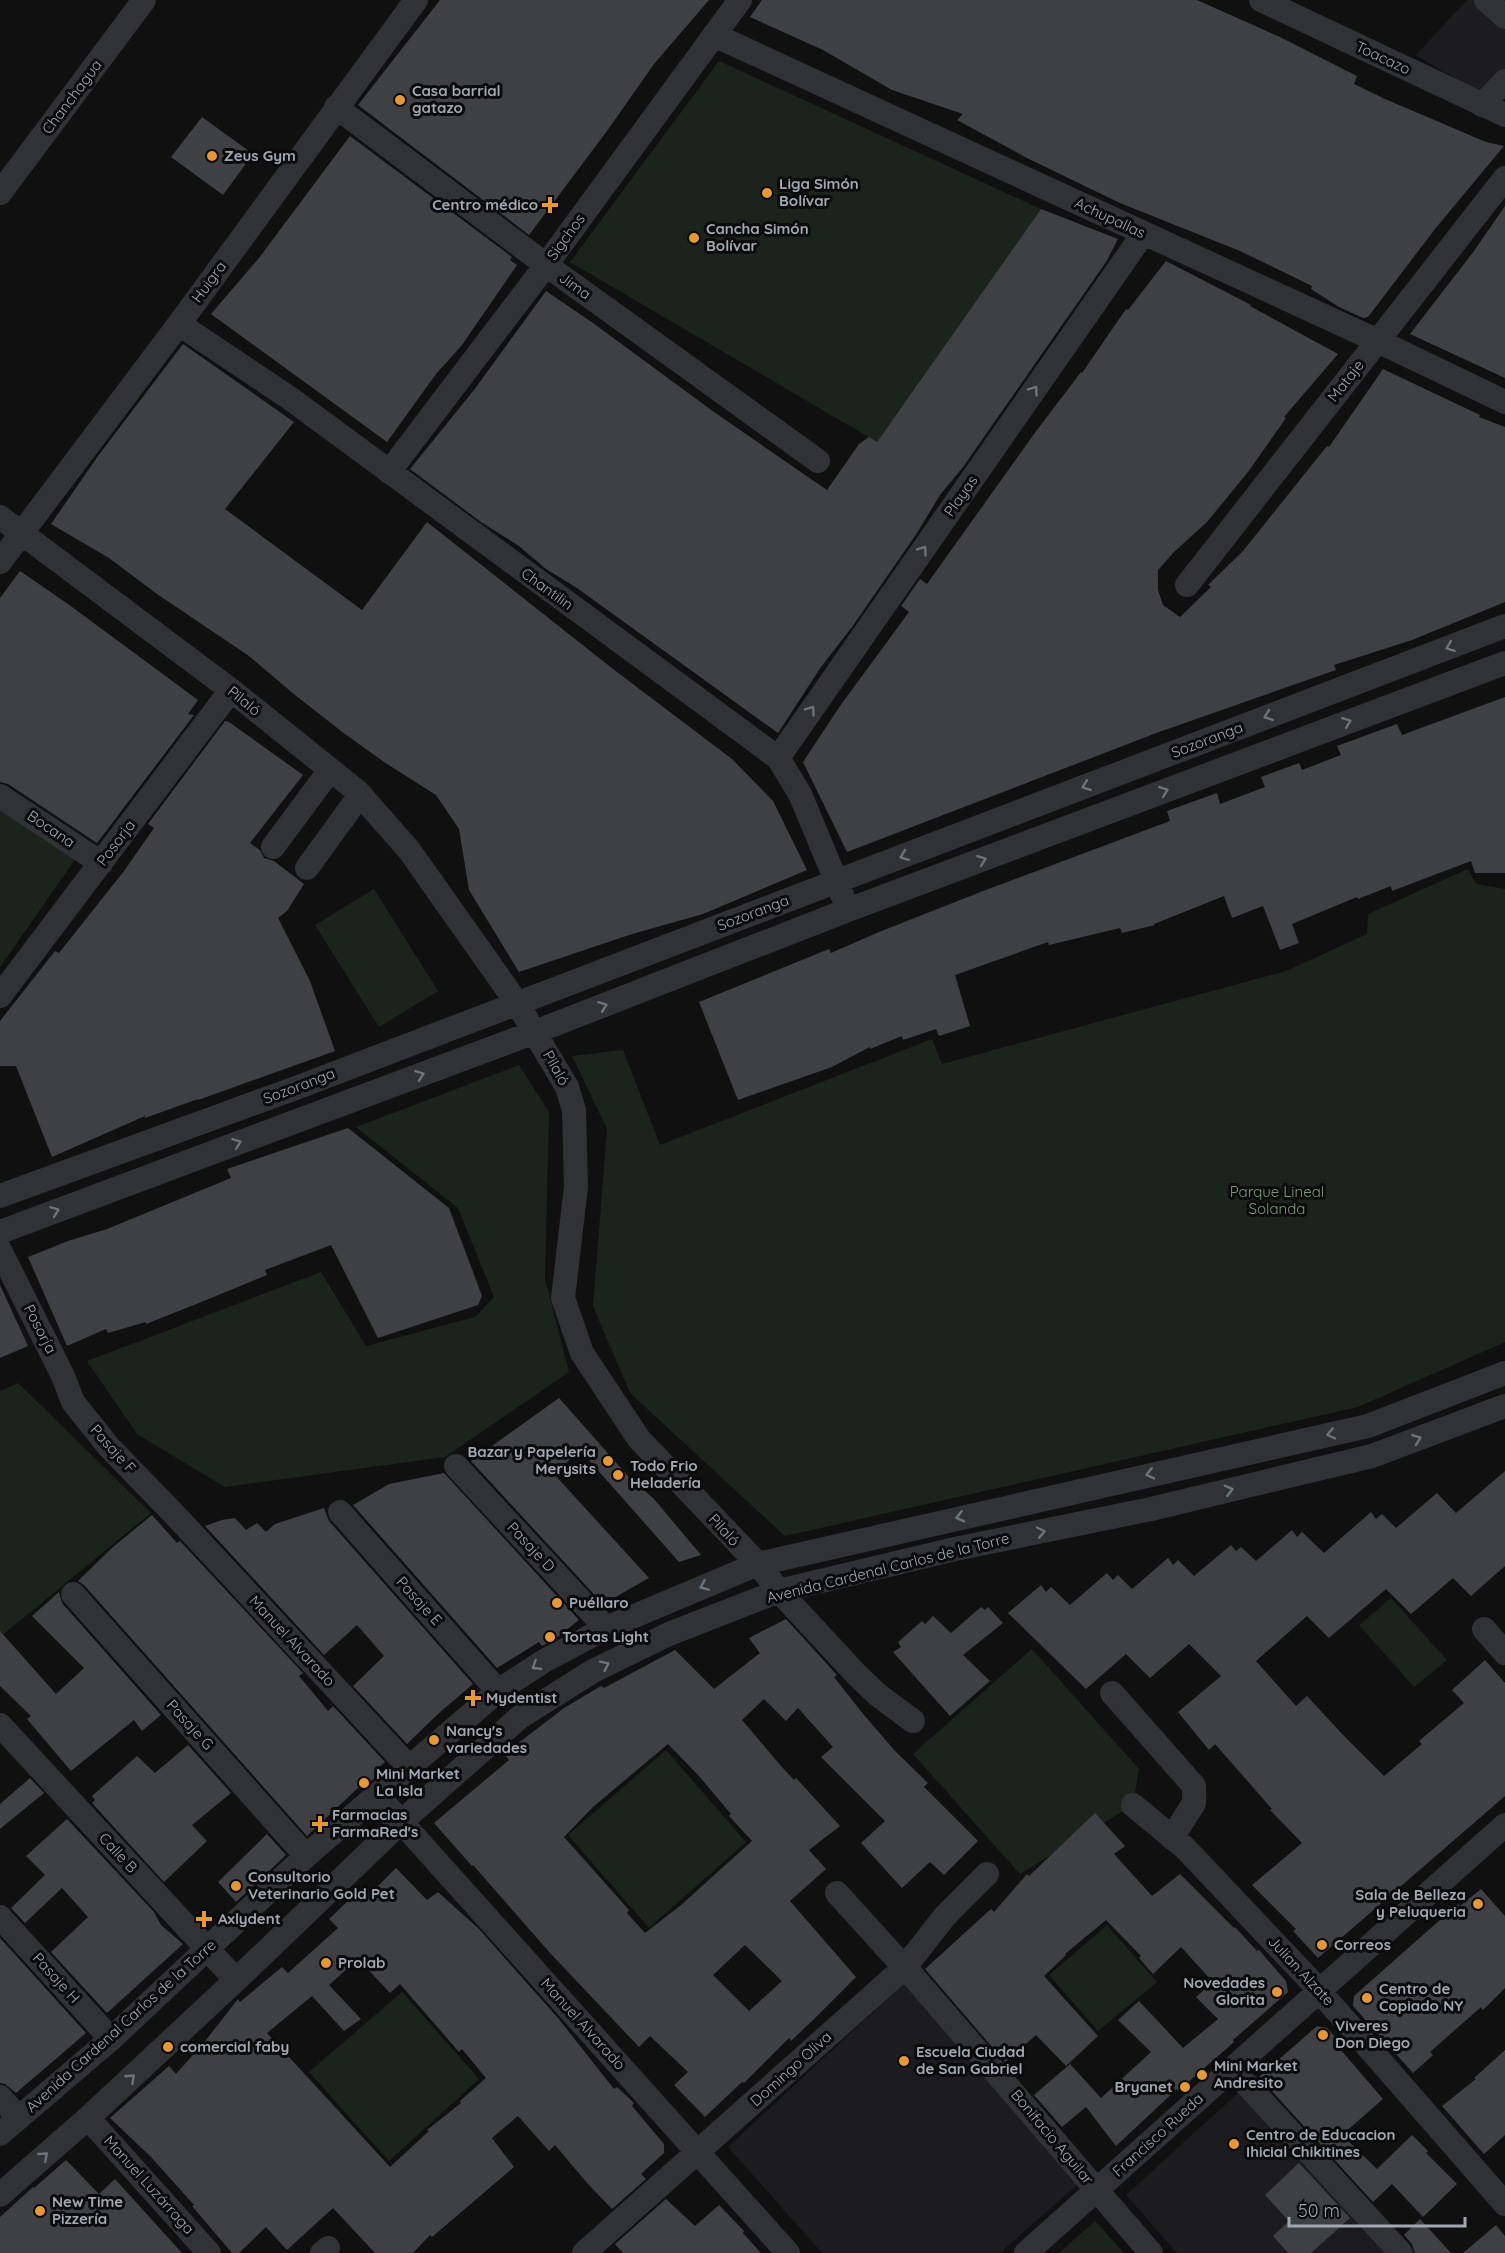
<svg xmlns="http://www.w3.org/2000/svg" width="1505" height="2253" viewBox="0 0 1505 2253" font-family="Quicksand,sans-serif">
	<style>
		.built { fill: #1c1c1e }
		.green { fill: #1c231d }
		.building { fill: #3f4044; fill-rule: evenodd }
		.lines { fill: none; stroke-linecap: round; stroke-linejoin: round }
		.minor { stroke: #313236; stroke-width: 24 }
		.oneway { stroke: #6f737a }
		.poi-dot { fill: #e59834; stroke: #0b0b0c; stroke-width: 2 }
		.labels { text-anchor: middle; stroke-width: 6; stroke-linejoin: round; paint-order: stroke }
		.street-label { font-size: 15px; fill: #a2a8b1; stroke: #0b0b0c }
		.poi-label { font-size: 15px; font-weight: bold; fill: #a2a8b1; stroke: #0b0b0c; text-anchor: start }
		.park-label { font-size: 15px; fill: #7b9b7a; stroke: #0b0b0c }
	</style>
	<rect width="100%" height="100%" fill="#101011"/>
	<!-- built -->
	<path class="built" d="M1467 0H1505V82L1489 99 1416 55Z
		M913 1975 1086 2177 1000 2253H822L728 2147Z
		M1239 2092 1386 2253H1177L1126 2195Z"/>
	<!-- green -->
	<path class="green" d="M719 61 1041 209 877 442 570 262Z
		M0 801 79 854 0 967Z
		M1468 869 1476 884 1505 889V1342L1358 1407 785 1536 630 1393 593 1306 607 1129 572 1056 623 1050 660 1145 932 1039 942 1064 1286 971 1367 934 1368 914Z
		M374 889 438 991 379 1027 315 925Z
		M519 1065 549 1112 545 1279 569 1372 445 1457 225 1487 137 1434 87 1361 321 1272 366 1346 475 1317 494 1297 458 1208 356 1127Z
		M18 1383 151 1513 0 1637V1391Z
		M1391 1598 1447 1660 1414 1687 1359 1625Z
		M1032 1649 1139 1769 1133 1805 1020 1874 913 1754Z
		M666 1750 746 1842 649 1928 568 1835Z
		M1107 1925 1157 1982 1098 2031 1049 1975Z
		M402 1992 479 2079 389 2161 309 2072Z
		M1095 2221 1124 2253H1059Z"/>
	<!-- building -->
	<path class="building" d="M440 0H709L654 64 607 131 529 235 358 105Z
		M762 0H1197L1280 37 1357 76 1354 84 1385 99 1486 142 1504 146 1435 229 1368 317 1363 318 1339 307 1311 289 1312 286 1240 251 1120 203 1029 159 957 120 963 114 892 90 823 50 750 17Z
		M202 117 253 154 223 195 171 157Z
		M350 136 512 257 510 260 517 265 462 345 436 374 387 442 211 314 259 258Z
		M1505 206V378L1410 334 1474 251Z
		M1041 209 1118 239 1106 262 963 467 940 495 917 533 852 627 821 667 778 733 577 588 546 569 519 546 481 522 410 469 474 390 546 291 593 323 714 412 827 490 859 444 869 437 877 442Z
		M1166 261 1251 305 1250 306 1338 354 1284 417 1286 418 1248 472 1207 522 1174 552 1158 570V590L1163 605 1180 617 1211 587 1208 585 1243 551 1327 446 1329 447 1383 369 1480 415 1479 417 1505 427V602L1412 640 1334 665 1336 670 1159 732 847 852 803 762 840 706 909 612 901 606 920 579 927 584 1034 434 1081 372 1082 373 1126 309 1128 310Z
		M183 344 294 422 225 509 362 610 427 522 613 669 732 759 773 801 807 870 703 914 632 934 519 972 469 890 459 829 436 795 384 762 345 734 295 695 249 656 157 594 109 558 51 524 98 456Z
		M20 571 68 604 198 700 188 714 194 715 97 843 8 784 0 782V598Z
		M1505 697V873H1475L1471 861 1392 891 1391 886 1358 899 1357 897 1292 924 1299 943 1280 950 1263 906 1232 918 1224 896 1154 924 1155 925 1122 933 1120 928 1049 945 1048 942 955 975 970 1026 939 1036 936 1029 903 1040 902 1036 870 1049V1047L832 1067 738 1100 699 1002 829 949 831 953 879 932 983 891 1170 821 1167 811 1217 793 1220 804 1265 787 1261 777 1299 763 1302 770 1341 755 1337 746 1397 724 1402 735Z
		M225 721 229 722 303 775 250 843 260 850 264 858 274 861 304 884 287 911 278 918 310 981 335 1051 198 1100V1099L145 1118V1116L52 1157 16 1066H0V1021L55 951 59 953 124 871 154 828 148 824Z
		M348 1128 449 1208 482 1296 478 1305 378 1338 331 1245 265 1270 267 1275 194 1305 146 1324V1322L108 1333 106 1329 67 1346 28 1257 68 1241 107 1229 231 1178 227 1169Z
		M0 1285 28 1346 0 1358Z
		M559 1398 628 1476 654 1499 701 1555 679 1562 580 1450 554 1474 649 1578 603 1604 471 1461Z
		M1505 1471V1566L1471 1596 1453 1578 1411 1614 1386 1589 1329 1638 1307 1616 1256 1661 1296 1706 1307 1696 1344 1736 1384 1776 1422 1744 1419 1741 1464 1703 1452 1690 1485 1660 1505 1683V1796L1318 1958 1293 1931 1296 1929 1252 1885 1302 1843 1270 1810 1272 1809 1215 1744 1209 1750 1178 1712 1221 1676 1189 1644 1150 1678 1126 1654 1086 1689 1008 1613 1041 1585 1046 1592 1051 1587 1070 1605 1107 1573 1113 1580 1118 1575 1132 1589 1168 1558 1173 1565 1178 1560 1194 1576 1231 1545 1236 1551 1241 1547 1256 1561 1292 1530 1297 1537 1302 1532 1324 1553 1371 1512 1376 1519 1382 1514 1396 1528 1437 1493 1456 1513Z
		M444 1473 579 1620 555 1639 542 1646 539 1642 497 1668 353 1505 389 1484Z
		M324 1508 329 1521 473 1684 438 1714 407 1744 353 1686 384 1656 357 1625 324 1655 205 1526 222 1520 235 1518 246 1530 257 1523 266 1532 275 1524Z
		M152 1515 177 1543 180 1541 303 1673 299 1676 328 1711 333 1706 385 1762 378 1768 382 1772 361 1789 359 1787 307 1836 84 1585 78 1581 113 1547Z
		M59 1592 62 1603 161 1715 142 1731 134 1720 71 1771 27 1719 31 1716 0 1686V1631L56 1694 84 1668 32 1616Z
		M981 1607 985 1610 988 1607 1003 1623 963 1655 990 1681 950 1716 893 1652 901 1647 898 1642 922 1621 925 1624 933 1616 951 1633Z
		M786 1619 837 1675 834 1677 864 1715 895 1751 928 1783 924 1787 978 1841 944 1875 930 1862 902 1888 861 1843 885 1821 821 1757 833 1747 798 1708 786 1721 764 1699 742 1720 781 1766 794 1780 796 1778 840 1826 809 1850 826 1869 790 1901 856 1977 813 2020 791 2041 789 2038 744 2083 742 2082 705 2117 674 2085 688 2072 650 2036 639 2047 551 1954 473 1865 472 1866 434 1823 509 1760 504 1754 564 1708 601 1686 604 1688 675 1650 714 1689 760 1653 749 1638ZM668 1744 698 1775 731 1814 729 1816 752 1841 681 1905 645 1933 627 1913 629 1910 564 1837 593 1807ZM745 1945 782 1981 749 2011 713 1975Z
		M188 1745 231 1793 192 1825 207 1841 164 1882 92 1803 95 1800 92 1796 137 1756 155 1773Z
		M30 1778 44 1793 0 1829V1804Z
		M1095 1813 1125 1846 1114 1854 1152 1896 1180 1874 1234 1928 1235 1927 1257 1951 1259 1950 1286 1981 1288 1992 1233 2040 1234 2042 1178 2091 1177 2089 1116 2146 1086 2107 1062 2127 1034 2095 1070 2064 1101 2098 1151 2052 1118 2020 1139 2001 1183 2048 1218 2019 1196 1997 1213 1982 1181 1947 1153 1974 1139 1958 1141 1956 1106 1920 1065 1954 1066 1955 1044 1976 1098 2036 1066 2066 1036 2035 1005 2062 925 1969 991 1909 994 1912 1027 1874 1029 1876Z
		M67 1819 154 1912 161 1925 183 1944 107 2013 51 1952 88 1917 62 1888 25 1923 11 1908 45 1875 26 1856Z
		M267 1834 286 1855 236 1902 218 1882Z
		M396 1868 427 1900 438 1892 479 1929 558 2018 614 2089 617 2087 634 2103 632 2106 664 2144V2153L641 2174 646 2179 612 2209 588 2184 555 2145 549 2151 518 2116 492 2138 514 2167 432 2237 430 2235 413 2253H375L333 2208 287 2250 266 2227 239 2253H232L192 2206 194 2205 151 2157 110 2118 169 2066 176 2074 206 2040 238 1999 240 2002 282 1967 288 1973 338 1928 329 1919 350 1899 365 1886 371 1893ZM358 1959 390 1993 400 1984 459 2052 462 2049 486 2078 460 2101 461 2103 427 2130 429 2131 390 2167 267 2033 312 1996 344 2031 361 2019 329 1985Z
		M1481 1889 1505 1916V1988L1483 2010 1481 2007 1430 2052 1433 2055 1413 2073 1353 2006 1354 1996 1458 1904 1460 1906Z
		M0 1938 86 2033 16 2093 5 2084 0 2083Z
		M1317 2026 1327 2028 1337 2039 1334 2042 1383 2099 1342 2135 1377 2169 1412 2135 1428 2151 1426 2153 1457 2184 1423 2217 1392 2184 1373 2202 1259 2077Z
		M1505 2050V2135L1484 2154 1442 2106 1476 2079 1474 2078Z
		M66 2160 99 2194 115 2179 182 2253H0V2217L33 2187 34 2188Z
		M1299 2163 1350 2218 1311 2253H1288L1273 2236 1289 2221 1265 2195Z
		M666 2199 695 2226 719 2205 744 2231 743 2233 761 2253H623L615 2244Z
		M1420 2219 1451 2253H1415L1412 2244 1404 2235Z
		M1496 2225 1505 2236V2253H1463Z"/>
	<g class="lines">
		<!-- minor -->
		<path class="minor" d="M1261 0 1505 115
			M1486 0 1505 17
			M714 35 1378 341 1505 402
			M1482 105 1505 81
			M336 107 546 265 818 461
			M0 193 144 0
			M179 324 291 399 778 758 800 794 842 895
			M389 472 546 265 740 0
			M0 517 231 690 357 791 409 850 517 1003 567 1087 574 1110 576 1187 563 1298 582 1353 639 1439 758 1564 779 1591 856 1674 878 1695 913 1721
			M0 562 179 324 416 0
			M1187 585 1505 178
			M778 758 1143 234
			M0 796 101 863
			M273 847 330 770
			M307 868 360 795
			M0 996 231 690
			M0 1196 296 1088 1505 626
			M0 1232 535 1032 848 910 1505 663
			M0 1250 63 1376 73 1402 109 1447 175 1515 409 1767
			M456 1466 606 1628
			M340 1512 498 1691
			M73 1594 306 1856
			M1484 1629 1505 1653
			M1112 1693 1194 1786V1803L1172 1838
			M0 1725 236 1980
			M378 1796 788 2253
			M1133 1805 1185 1848 1307 1977 1505 2204
			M837 1893 893 1955 905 1967 1151 2253
			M0 1917 111 2039
			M1247 2085 1401 2253
			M0 2097 19 2118
			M88 2118 209 2253
			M0 2134 111 2039 306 1856 498 1691 544 1661 606 1628 758 1564 1368 1426 1505 1373
			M0 2195 88 2118 236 1980 401 1822 520 1717 593 1671 669 1634 779 1591 955 1549 1151 1509 1372 1456 1505 1406
			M322 2253 328 2248
			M584 2253 905 1967 945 1916 987 1874
			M1026 2253 1505 1825"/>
	</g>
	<!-- one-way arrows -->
	<defs><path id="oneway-chevron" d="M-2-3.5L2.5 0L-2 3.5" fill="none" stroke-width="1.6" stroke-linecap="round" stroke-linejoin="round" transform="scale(1.5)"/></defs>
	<g class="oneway">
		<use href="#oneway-chevron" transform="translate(1034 390) rotate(-55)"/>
		<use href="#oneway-chevron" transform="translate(923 550) rotate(-55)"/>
		<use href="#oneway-chevron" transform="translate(1450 647) rotate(159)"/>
		<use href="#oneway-chevron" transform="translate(811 710) rotate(-55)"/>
		<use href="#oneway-chevron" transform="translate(1268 716) rotate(159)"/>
		<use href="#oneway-chevron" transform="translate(1347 722) rotate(-21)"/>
		<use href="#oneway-chevron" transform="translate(1086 786) rotate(159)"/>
		<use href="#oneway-chevron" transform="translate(1164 791) rotate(-21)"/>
		<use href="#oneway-chevron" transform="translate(904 856) rotate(159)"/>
		<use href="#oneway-chevron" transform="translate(982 860) rotate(-21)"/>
		<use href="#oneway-chevron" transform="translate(603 1006) rotate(-21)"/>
		<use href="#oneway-chevron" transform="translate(420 1075) rotate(-20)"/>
		<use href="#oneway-chevron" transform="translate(237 1143) rotate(-21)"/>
		<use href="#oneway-chevron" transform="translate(55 1211) rotate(-21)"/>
		<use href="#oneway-chevron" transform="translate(1331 1434) rotate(168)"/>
		<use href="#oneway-chevron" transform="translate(1417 1439) rotate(-20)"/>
		<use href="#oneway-chevron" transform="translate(1150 1474) rotate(167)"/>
		<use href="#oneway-chevron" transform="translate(1229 1490) rotate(-14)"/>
		<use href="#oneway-chevron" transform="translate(960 1517) rotate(167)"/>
		<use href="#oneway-chevron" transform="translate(1041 1532) rotate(-12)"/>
		<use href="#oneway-chevron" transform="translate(704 1586) rotate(157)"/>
		<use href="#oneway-chevron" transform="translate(605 1665) rotate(-26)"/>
		<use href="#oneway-chevron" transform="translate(536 1666) rotate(147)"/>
		<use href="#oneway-chevron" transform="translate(131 2078) rotate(-43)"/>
		<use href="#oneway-chevron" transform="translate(44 2156) rotate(-41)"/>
	</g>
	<!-- markers -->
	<g class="poi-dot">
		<circle cx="400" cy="100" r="6"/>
		<circle cx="212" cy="156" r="6"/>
		<circle cx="767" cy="193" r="6"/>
		<path d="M547 196h6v6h6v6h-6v6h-6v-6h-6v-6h6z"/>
		<circle cx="694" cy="238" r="6"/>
		<circle cx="608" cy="1461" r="6"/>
		<circle cx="618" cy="1475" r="6"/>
		<circle cx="557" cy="1603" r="6"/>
		<circle cx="550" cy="1637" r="6"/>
		<path d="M470 1689h6v6h6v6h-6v6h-6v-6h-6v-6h6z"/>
		<circle cx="434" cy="1740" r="6"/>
		<circle cx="364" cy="1783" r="6"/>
		<path d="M317 1815h6v6h6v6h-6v6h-6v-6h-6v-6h6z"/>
		<circle cx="236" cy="1886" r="6"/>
		<circle cx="1478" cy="1904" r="6"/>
		<path d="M201 1910h6v6h6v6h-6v6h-6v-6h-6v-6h6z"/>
		<circle cx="1322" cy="1945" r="6"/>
		<circle cx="326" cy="1963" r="6"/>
		<circle cx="1277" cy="1992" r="6"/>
		<circle cx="1367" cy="1998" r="6"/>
		<circle cx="1323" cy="2035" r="6"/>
		<circle cx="168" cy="2047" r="6"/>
		<circle cx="904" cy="2061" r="6"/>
		<circle cx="1202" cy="2075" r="6"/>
		<circle cx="1185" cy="2087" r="6"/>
		<circle cx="1234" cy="2144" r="6"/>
		<circle cx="40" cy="2211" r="6"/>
	</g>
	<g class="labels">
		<!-- street labels -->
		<g class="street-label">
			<text transform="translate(1383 58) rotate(25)" y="5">Toacazo</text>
			<text transform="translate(72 97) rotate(-53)" y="5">Chanchagua</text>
			<text transform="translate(1110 218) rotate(25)" y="5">Achupallas</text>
			<text transform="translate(566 237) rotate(-54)" y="5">Sigchos</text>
			<text transform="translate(209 282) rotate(-54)" y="5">Huigra</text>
			<text transform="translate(575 286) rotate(36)" y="5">Jima</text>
			<text transform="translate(1346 381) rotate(-52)" y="5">Mataje</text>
			<text transform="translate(961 496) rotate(-55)" y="5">Playas</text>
			<text transform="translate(547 589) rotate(36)" y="5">Chantilin</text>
			<text transform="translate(244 701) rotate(39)" y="5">Pilaló</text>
			<text transform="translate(1207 740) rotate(-21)" y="5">Sozoranga</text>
			<text transform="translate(51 829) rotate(34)" y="5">Bocana</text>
			<text transform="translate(116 843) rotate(-53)" y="5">Posorja</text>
			<text transform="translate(753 913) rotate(-21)" y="5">Sozoranga</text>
			<text transform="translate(556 1068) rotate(61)" y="5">Pilaló</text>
			<text transform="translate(299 1086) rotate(-21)" y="5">Sozoranga</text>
			<text transform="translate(40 1329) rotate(63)" y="5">Posorja</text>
			<text transform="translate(113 1449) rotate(48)" y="5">Pasaje F</text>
			<text transform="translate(724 1530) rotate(47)" y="5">Pilaló</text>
			<text transform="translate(531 1547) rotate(47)" y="5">Pasaje D</text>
			<text transform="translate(888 1568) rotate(-14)" y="5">Avenida Cardenal Carlos de la Torre</text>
			<text transform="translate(419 1601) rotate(48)" y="5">Pasaje E</text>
			<text transform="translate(292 1641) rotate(47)" y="5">Manuel Alvarado</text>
			<text transform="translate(190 1725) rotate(48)" y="5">Pasaje G</text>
			<text transform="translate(118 1853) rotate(47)" y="5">Calle B</text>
			<text transform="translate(1301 1971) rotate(47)" y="5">Julian Alzate</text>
			<text transform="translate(56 1978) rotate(48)" y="5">Pasaje H</text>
			<text transform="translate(583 2024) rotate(48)" y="5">Manuel Alvarado</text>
			<text transform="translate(121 2026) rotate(-42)" y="5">Avenida Cardenal Carlos de la Torre</text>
			<text transform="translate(791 2069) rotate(-42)" y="5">Domingo Oliva</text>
			<text transform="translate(1158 2135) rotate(-42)" y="5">Francisco Rueda</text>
			<text transform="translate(1052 2137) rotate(50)" y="5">Bonifacio Aguilar</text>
			<text transform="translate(149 2185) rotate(48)" y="5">Manuel Luzárraga</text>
		</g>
		<!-- poi labels -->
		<g class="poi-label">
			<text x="412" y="96">Casa barrial<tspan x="412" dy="17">gatazo</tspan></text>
			<text x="224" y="161">Zeus Gym</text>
			<text x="779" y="189">Liga Simón<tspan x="779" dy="17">Bolívar</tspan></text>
			<text x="538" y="210" text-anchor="end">Centro médico</text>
			<text x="706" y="234">Cancha Simón<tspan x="706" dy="17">Bolívar</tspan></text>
			<text x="596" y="1457" text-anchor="end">Bazar y Papelería<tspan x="596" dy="17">Merysits</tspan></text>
			<text x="630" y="1471">Todo Frio<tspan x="630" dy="17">Heladería</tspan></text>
			<text x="569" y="1608">Puéllaro</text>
			<text x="562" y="1642">Tortas Light</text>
			<text x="486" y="1703">Mydentist</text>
			<text x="446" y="1736">Nancy's<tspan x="446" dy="17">variedades</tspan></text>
			<text x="376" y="1779">Mini Market<tspan x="376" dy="17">La Isla</tspan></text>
			<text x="332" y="1820">Farmacias<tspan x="332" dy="17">FarmaRed's</tspan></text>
			<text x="248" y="1882">Consultorio<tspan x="248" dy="17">Veterinario Gold Pet</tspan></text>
			<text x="1466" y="1900" text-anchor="end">Sala de Belleza<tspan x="1466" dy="17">y Peluqueria</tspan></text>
			<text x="218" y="1924">Axlydent</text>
			<text x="1334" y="1950">Correos</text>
			<text x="338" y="1968">Prolab</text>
			<text x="1265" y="1988" text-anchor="end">Novedades<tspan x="1265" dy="17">Glorita</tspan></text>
			<text x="1379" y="1994">Centro de<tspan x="1379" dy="17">Copiado NY</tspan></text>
			<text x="1335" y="2031">Viveres<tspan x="1335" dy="17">Don Diego</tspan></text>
			<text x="180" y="2052">comercial faby</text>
			<text x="916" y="2057">Escuela Ciudad<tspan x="916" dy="17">de San Gabriel</tspan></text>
			<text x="1214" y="2071">Mini Market<tspan x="1214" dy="17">Andresito</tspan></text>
			<text x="1173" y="2092" text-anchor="end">Bryanet</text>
			<text x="1246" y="2140">Centro de Educacion<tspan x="1246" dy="17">Ihicial Chikitines</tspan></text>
			<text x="52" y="2207">New Time<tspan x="52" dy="17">Pizzería</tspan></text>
		</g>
		<!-- park labels -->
		<g class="park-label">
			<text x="1277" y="1197">Parque Lineal<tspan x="1277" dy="17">Solanda</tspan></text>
		</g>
	</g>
	<!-- scale -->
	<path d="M1289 2217v9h176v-9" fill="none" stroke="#a2a8b1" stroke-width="3"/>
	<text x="1298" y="2217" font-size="18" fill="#a2a8b1" stroke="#0b0b0c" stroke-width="4.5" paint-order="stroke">50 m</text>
</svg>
